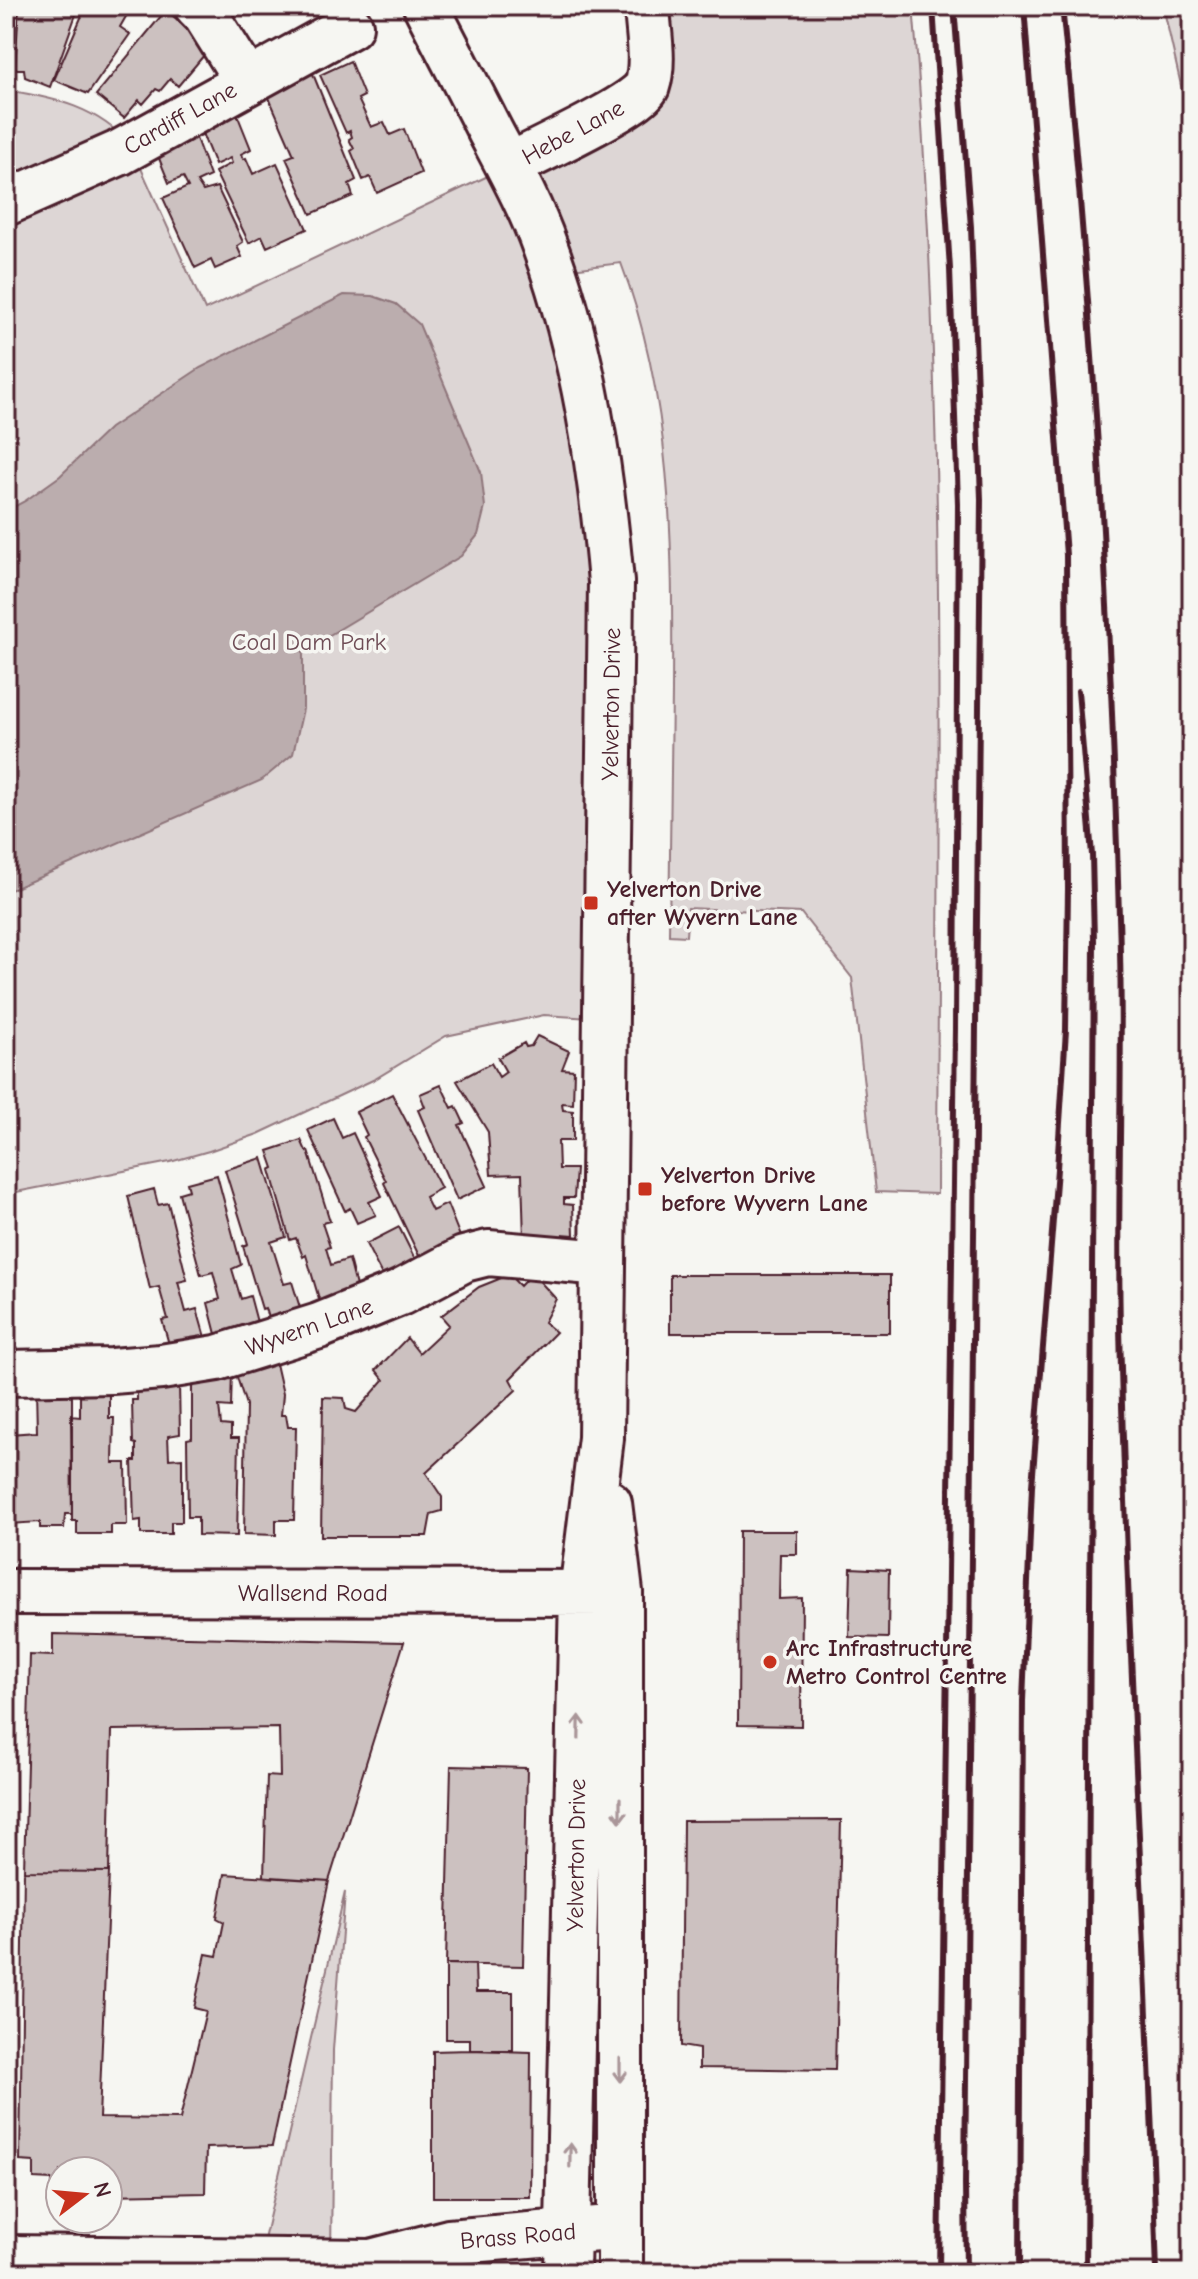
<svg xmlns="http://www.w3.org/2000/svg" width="1198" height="2279" viewBox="0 0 1198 2279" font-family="'Comic Neue',sans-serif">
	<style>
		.green { fill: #ddd6d5; stroke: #947a80; stroke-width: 2 }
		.water { fill: #bbadae; stroke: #8e747a; stroke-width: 2 }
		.building { fill: #ccc1c0; stroke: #4a1f2b; stroke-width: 2 }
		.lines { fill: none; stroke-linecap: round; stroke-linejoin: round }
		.minor-casing { stroke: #4a1f2b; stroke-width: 50 }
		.minor { stroke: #f6f6f2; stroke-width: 44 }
		.rail { stroke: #4a1f2b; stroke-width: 6 }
		.oneway { stroke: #a99598 }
		.poi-dot { fill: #c8321e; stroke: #f6f6f2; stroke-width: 3 }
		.labels { text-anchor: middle; stroke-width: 7; stroke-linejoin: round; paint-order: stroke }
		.street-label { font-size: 24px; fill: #4a1f2b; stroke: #f6f6f2 }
		.park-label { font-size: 24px; fill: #6f4d56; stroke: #f6f6f2 }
		.poi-label { font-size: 24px; font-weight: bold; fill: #4a1f2b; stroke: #f6f6f2; text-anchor: start }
	</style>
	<rect width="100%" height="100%" fill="#f6f6f2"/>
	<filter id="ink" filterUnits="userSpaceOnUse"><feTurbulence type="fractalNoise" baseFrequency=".0125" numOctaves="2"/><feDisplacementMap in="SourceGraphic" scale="16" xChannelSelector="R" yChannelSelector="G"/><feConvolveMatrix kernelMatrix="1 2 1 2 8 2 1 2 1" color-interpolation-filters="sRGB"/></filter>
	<g filter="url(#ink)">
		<!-- green -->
		<path class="green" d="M647 6H913C947 401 938 798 937 1194L876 1192 852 978 801 913 688 908 686 936 669 935C670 854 671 772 672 691 673 547 673 399 621 263L554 271 584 389 606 1019 544 1015 446 1036 375 1079 258 1134 209 1151 170 1162 6 1194V90C55 98 98 107 131 146L205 310 509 166 634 100Z
			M1163 6H1192V134Z
			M345 1892 333 2050 331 2262 259 2261Z"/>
		<!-- water -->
		<path class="water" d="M344 295 373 296 396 304 419 324 481 472 485 507 478 535 461 556 303 651V709L293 754 262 780 6 892V511L25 501 60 476 110 428 200 368Z"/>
		<!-- building -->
		<path class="building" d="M19 6H79L50 87 25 77 24 69H15Z
			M86 6H132L120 27 130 34 88 94 54 80Z
			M166 10 210 48 178 86 170 79 160 91 156 89 143 104 139 100 124 118 96 95Z
			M350 61 364 96 358 99 371 127 384 122 390 135 404 129 421 173 377 193 370 177 363 180 351 151 354 149 349 139 352 137 350 131 346 133 320 75Z
			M311 69 356 180 349 184 353 196 311 214 286 158 294 155 266 91Z
			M237 114 251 149 241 154 243 159 246 158 253 174 277 163 307 229 267 247 262 236 249 243 215 172 232 163 230 158 215 165 201 131Z
			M194 133 210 176 197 182 203 191 217 187 243 242 237 246 242 257 215 269 211 260 195 268 163 198 188 187 183 177 169 183 156 151Z
			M537 1036 569 1051 562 1069 574 1070 573 1104 562 1103 563 1110 573 1111V1141H558L559 1169H576L574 1198H564V1204L573 1205 574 1235 563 1234V1241L524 1239 522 1174 491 1175 488 1132 457 1081 491 1063 499 1077 506 1072 498 1058 524 1043 526 1047 531 1046Z
			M441 1085 452 1108 456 1106 464 1123 459 1125 487 1186 457 1200 418 1110 425 1107 420 1094Z
			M392 1094 441 1188 425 1197 432 1211 447 1204 463 1244 422 1262 384 1183 386 1181 364 1137 367 1135 356 1112Z
			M333 1118 342 1138 353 1133 382 1196 369 1202 376 1215 357 1223 350 1208 345 1211 308 1130Z
			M301 1140 306 1151H308L330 1221 322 1223 330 1247 326 1248 331 1265 349 1259 357 1290 320 1302 306 1255 303 1257 296 1238 290 1240 270 1170 274 1168 268 1151Z
			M262 1158 286 1237 271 1242 284 1284 292 1282 302 1314 270 1325 265 1308 262 1309 243 1246 248 1244 225 1170Z
			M217 1175 241 1265 232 1269 241 1299 250 1296 258 1326 227 1335 226 1331 216 1334 208 1303 220 1299 213 1272 201 1275 179 1193 189 1190 187 1183Z
			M154 1189 158 1205 168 1203 187 1280 178 1282 186 1312 197 1309 206 1341 171 1351 162 1320 168 1319 159 1287 150 1289 128 1196Z
			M399 1227 416 1261 383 1277 366 1244Z
			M532 1273 556 1299 544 1322 556 1332 510 1379 516 1390 426 1473 442 1497V1511L431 1514 427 1536H321L323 1397 344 1398 346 1409 356 1412 384 1380 376 1370 407 1338 419 1353 449 1325 441 1316 479 1287 509 1275 520 1286Z
			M670 1275H890V1333H670Z
			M274 1355 283 1394 281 1415H286L288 1427H296L294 1520H276V1535L244 1534 246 1405 234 1368Z
			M232 1370 231 1407 219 1406 221 1425 231 1426V1438H239L237 1536 198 1535V1517H188L187 1439 192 1438V1373Z
			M179 1384 180 1434 168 1436 169 1459 182 1458V1522H171V1534H141V1520L134 1521 132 1461H136V1444L133 1443 132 1400H137V1385Z
			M72 1386V1514H65L64 1528H40V1522L9 1524V1434L37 1432 36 1388Z
			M109 1389V1418H114L113 1463H126L127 1525H111V1534H77V1521H72L71 1416 80 1417V1391Z
			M739 1531H797V1554H780L779 1599 802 1598 801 1726 738 1725Z
			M851 1568 889 1570 888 1638 849 1637Z
			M53 1634 404 1642 329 1881 264 1877 267 1776 280 1777 279 1728 112 1730 109 1872 24 1871 30 1655 53 1656Z
			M451 1766 527 1768 523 1966 446 1964Z
			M841 1820 835 2070 699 2068V2049L681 2046 683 1821Z
			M24 1871 109 1872 99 2118 180 2119 206 2011 194 2008 206 1954 217 1956 224 1922 217 1918 225 1874 329 1881 272 2146 206 2148 205 2193 108 2195V2171H60V2195H53L52 2180 34 2179V2162L20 2161Z
			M446 1964H475L476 1992H513V2050H470V2039H446Z
			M470 2050 531 2052 530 2197H433V2051Z"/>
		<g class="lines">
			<!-- minor casing -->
			<g class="minor-casing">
				<path id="minor" d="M197 6 205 14 247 81
					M426 6C447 48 469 89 490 131 510 169 531 207 545 247 584 354 601 469 611 582L601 1438 582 1593 567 2273
					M509 166C532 154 641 104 647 86 655 62 648 31 647 6
					M6 203 119 153 350 26
					M6 1373 112 1371 161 1367 217 1358 319 1326 400 1293 464 1259 488 1253 603 1263
					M609 1503 620 1592V2273
					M6 1592 610 1593
					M6 2258 371 2262 449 2242 598 2229"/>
			</g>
			<!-- minor -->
			<use href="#minor" class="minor"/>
			<!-- rail -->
			<path class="rail" d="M933 6 950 269 958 504 955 1029 939 2273
				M954 6 971 227 981 499 965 2185 966 2273
				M1062 6C1094 320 1112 635 1120 951 1123 1076 1117 1202 1120 1327 1127 1643 1147 1958 1157 2273
				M1078 691 1092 855 1094 940 1086 2273
				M1020 2273 1023 1701 1032 1486 1057 1169 1066 1030 1068 889 1066 555 1024 6"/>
		</g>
		<!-- one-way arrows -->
		<defs><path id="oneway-shaft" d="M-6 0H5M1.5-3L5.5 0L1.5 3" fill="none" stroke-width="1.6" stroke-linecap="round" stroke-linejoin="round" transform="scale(2)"/></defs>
		<g class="oneway">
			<use href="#oneway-shaft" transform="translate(579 1727) rotate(-89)"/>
			<use href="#oneway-shaft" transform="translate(620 1810) rotate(90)"/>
			<use href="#oneway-shaft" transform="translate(620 2070) rotate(90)"/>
			<use href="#oneway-shaft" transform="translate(570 2155) rotate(-89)"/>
		</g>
	</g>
	<!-- markers -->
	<g class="poi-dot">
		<rect x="583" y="895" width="16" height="16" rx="4"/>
		<rect x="637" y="1181" width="16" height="16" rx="4"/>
		<circle cx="770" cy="1662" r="8"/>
	</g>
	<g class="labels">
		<!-- street labels -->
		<g class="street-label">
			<text transform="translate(180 118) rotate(-29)" y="8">Cardiff Lane</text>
			<text transform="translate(573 132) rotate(-28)" y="8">Hebe Lane</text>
			<text transform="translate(611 704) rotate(-89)" y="8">Yelverton Drive</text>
			<text transform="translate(309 1327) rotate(-19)" y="8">Wyvern Lane</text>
			<text x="313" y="1601">Wallsend Road</text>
			<text transform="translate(576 1855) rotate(-89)" y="8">Yelverton Drive</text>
			<text transform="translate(518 2236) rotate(-5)" y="8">Brass Road</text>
		</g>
		<!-- park labels -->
		<g class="park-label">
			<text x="309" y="650">Coal Dam Park</text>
		</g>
		<!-- poi labels -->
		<g class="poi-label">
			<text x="607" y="897">Yelverton Drive<tspan x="607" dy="28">after Wyvern Lane</tspan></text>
			<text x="661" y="1183">Yelverton Drive<tspan x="661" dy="28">before Wyvern Lane</tspan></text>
			<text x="786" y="1656">Arc Infrastructure<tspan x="786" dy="28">Metro Control Centre</tspan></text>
		</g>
	</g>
	<!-- margin -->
	<rect width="1198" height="2279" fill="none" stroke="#f6f6f2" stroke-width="32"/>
	<rect x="16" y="16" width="1166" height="2247" fill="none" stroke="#4a1f2b" stroke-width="3" filter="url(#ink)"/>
	<!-- north arrow -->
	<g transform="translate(84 2195) rotate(74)"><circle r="38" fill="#f6f6f2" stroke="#b1a0a2" stroke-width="2"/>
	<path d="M0-6L14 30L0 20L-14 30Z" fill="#c8321e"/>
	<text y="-12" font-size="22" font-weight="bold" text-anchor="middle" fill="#4a1f2b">N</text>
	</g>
</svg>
